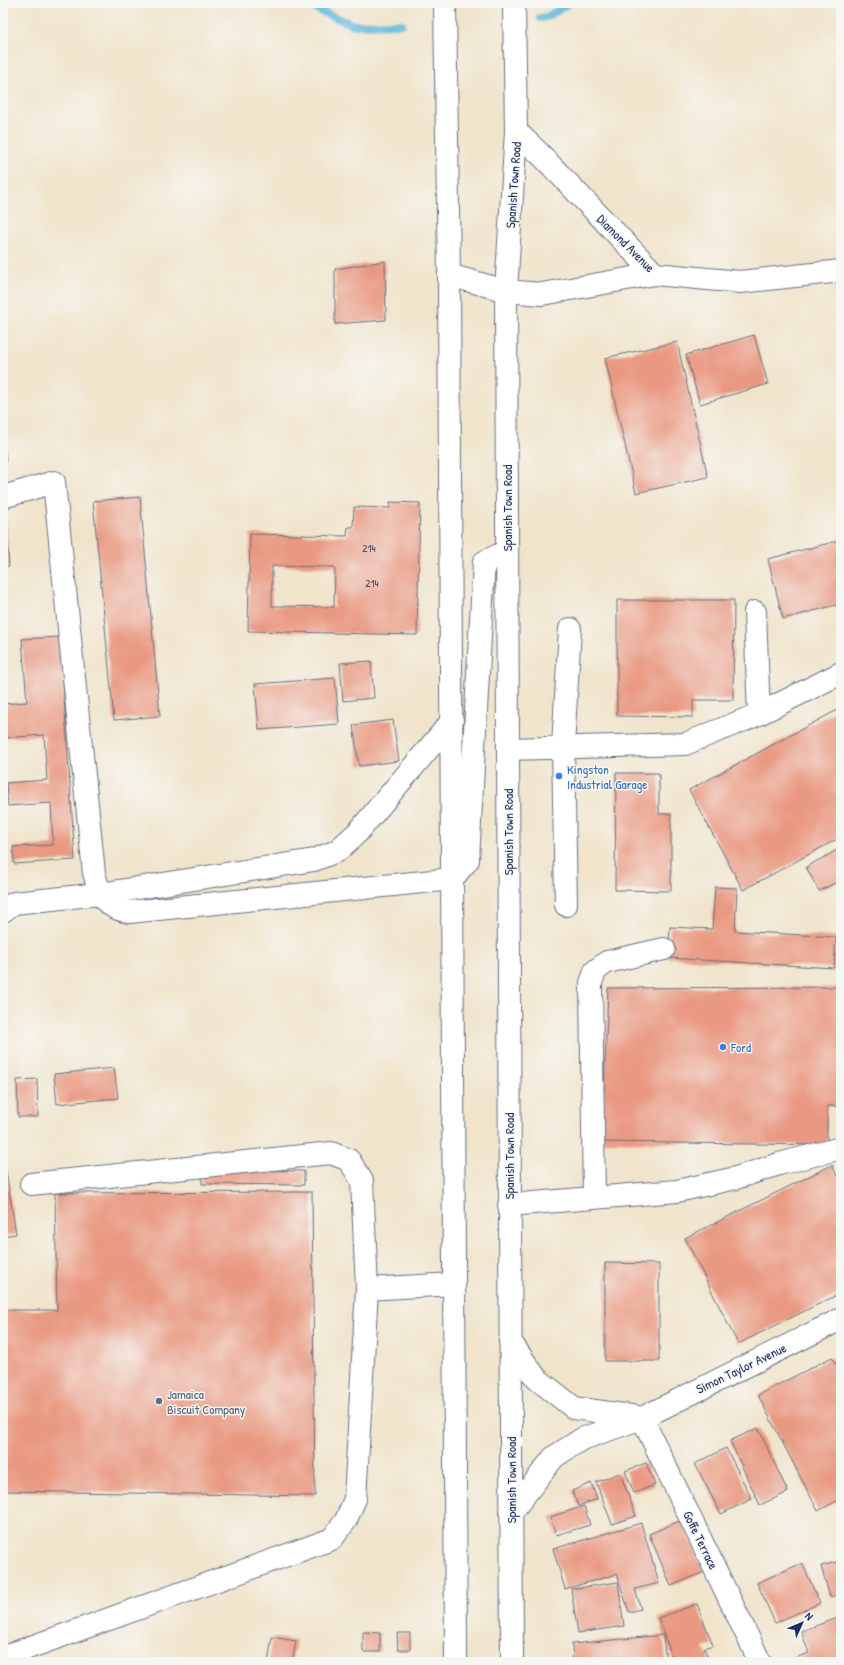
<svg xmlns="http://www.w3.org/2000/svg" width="844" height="1665" viewBox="0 0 844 1665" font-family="'Patrick Hand',sans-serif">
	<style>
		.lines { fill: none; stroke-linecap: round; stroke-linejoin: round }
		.stream { stroke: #5eb8dc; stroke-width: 8 }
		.building { fill: #e99981; fill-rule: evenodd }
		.minor-casing { stroke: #666e84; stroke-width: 24 }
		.highway-casing { stroke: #666e84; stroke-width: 24 }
		.minor { stroke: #fff; stroke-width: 22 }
		.highway { stroke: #fff; stroke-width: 22 }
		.shop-dot { fill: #3f7fe0; stroke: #f6f6f2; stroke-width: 1.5 }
		.service-dot { fill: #5c6f8a; stroke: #f6f6f2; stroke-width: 1.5 }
		.labels { text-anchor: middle; stroke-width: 3; stroke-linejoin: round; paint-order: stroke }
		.number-label { font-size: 11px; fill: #4e4a67 }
		.street-label { font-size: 13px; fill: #1b2f5e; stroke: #f6f6f2 }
		.shop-label { font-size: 13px; fill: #366cbe; stroke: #f6f6f2; text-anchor: start }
		.service-label { font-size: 13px; fill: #4e5e75; stroke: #f6f6f2; text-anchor: start }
	</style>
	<rect width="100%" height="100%" fill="#f6f6f2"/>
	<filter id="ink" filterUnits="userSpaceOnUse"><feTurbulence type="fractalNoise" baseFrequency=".025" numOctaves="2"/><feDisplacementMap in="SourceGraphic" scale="8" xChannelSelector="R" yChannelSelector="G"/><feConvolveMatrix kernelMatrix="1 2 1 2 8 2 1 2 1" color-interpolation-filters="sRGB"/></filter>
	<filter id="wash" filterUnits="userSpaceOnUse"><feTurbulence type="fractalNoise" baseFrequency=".012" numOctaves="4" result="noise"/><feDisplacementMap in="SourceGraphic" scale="16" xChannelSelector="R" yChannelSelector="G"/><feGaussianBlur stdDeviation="0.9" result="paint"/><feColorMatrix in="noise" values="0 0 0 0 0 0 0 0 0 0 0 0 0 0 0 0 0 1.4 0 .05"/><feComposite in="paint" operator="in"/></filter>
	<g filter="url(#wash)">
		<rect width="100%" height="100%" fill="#f0e4cb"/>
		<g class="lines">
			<!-- stream -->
			<path class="stream" d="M305 3 318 10 354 25 402 24
				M540 18 547 17 569 3"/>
		</g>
		<g id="blocks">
			<!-- building -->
			<path class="building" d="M385 261 386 320 335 324V269Z
				M754 335 768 384 700 404 686 355Z
				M677 342 708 477 636 493 605 358Z
				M3 432 6 461H3Z
				M140 497 160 716 114 720 93 501Z
				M390 502 420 503 417 635 248 631 250 534 347 536 348 527H353L354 507 390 508ZM272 566 335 567 334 607 272 606Z
				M6 521 9 566 3 567V522Z
				M841 540V609L838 610 836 605 783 619 768 559Z
				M617 600H734L733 700H693V717L617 716Z
				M60 637 75 860 14 864 13 847 53 845 51 803 8 806 6 783 47 780 44 735 3 738V704L27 702 22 639Z
				M371 661 374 698 343 701 340 663Z
				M335 678 339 724 259 730 255 684Z
				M841 708V837L743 890 689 790Z
				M393 720 399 761 359 766 353 725Z
				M616 773H659V814H671V891L615 890Z
				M841 848V880L819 891 806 867Z
				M715 887 737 888 735 931 836 937 834 968 668 958 670 927 712 929Z
				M841 987V1106H827V1145L602 1142 608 988Z
				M114 1068 118 1098 57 1104 54 1074Z
				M37 1079 38 1117H18L17 1080Z
				M832 1165 837 1176 841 1174V1293L738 1344 685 1238Z
				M6 1170 16 1234 3 1236V1171Z
				M202 1170 304 1171V1185L202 1184Z
				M312 1192 315 1496 3 1491V1310H57L55 1193Z
				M605 1263 659 1264V1361H605Z
				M832 1357 841 1374V1499L818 1511 758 1395Z
				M758 1428 788 1492 760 1505 730 1441Z
				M726 1448 752 1499 721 1514 695 1464Z
				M646 1463 655 1485 634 1493 625 1471Z
				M620 1473 636 1516 612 1524 596 1482Z
				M591 1483 597 1499 578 1506 572 1491Z
				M584 1506 590 1525 556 1535 550 1517Z
				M682 1520 704 1572 671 1586 649 1534Z
				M641 1523 659 1583 635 1589 641 1609 629 1612 617 1574 565 1589 553 1549Z
				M841 1561V1594L830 1597 821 1566Z
				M802 1563 820 1603 775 1623 757 1583Z
				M618 1582 624 1626 578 1633 571 1589Z
				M697 1604 713 1645 704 1648 710 1662H674L658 1618Z
				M841 1617V1662H790L789 1660 809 1653 801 1631Z
				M363 1632 380 1633V1652H363Z
				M397 1633H410V1650H398Z
				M663 1635 666 1662H573L572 1644Z
				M272 1637 296 1641 292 1662H268Z"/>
		</g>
	</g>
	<g filter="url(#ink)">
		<use href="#blocks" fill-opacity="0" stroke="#666e84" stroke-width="1"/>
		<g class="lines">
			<!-- minor casing -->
			<g class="minor-casing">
				<path id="minor" d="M516 131 541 155 655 274
					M449 275 506 291 542 294 655 274 740 282 841 271
					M3 497 54 482 94 873C100 896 104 907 129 912L452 879
					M755 612 759 714
					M508 749 685 744 759 714 841 673
					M566 905 563 747 570 629
					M3 911 14 903 100 894 314 860 337 851 358 832 452 721
					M594 1198 591 983 595 971 607 962 664 949
					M509 1205 677 1191 736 1178 779 1164 841 1148
					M367 1289 454 1284
					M510 1341 536 1378 574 1408 638 1417
					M642 1418 760 1662
					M511 1513 554 1457 582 1439 642 1418 841 1319
					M3 1657 332 1539 346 1520 355 1499 367 1289 362 1181 349 1160 331 1153 31 1184"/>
			</g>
			<!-- highway casing -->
			<g class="highway-casing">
				<path id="highway" d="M445 3 449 275 456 1662
					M452 879 468 860 484 562 507 551
					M512 1662 506 291 516 131 514 3"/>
			</g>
			<!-- minor -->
			<use href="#minor" class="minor"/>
			<!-- highway -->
			<use href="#highway" class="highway"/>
		</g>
	</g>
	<!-- markers -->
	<g class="shop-dot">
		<circle cx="559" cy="776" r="4"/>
		<circle cx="723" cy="1047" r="4"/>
	</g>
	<circle class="service-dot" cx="159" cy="1401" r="4"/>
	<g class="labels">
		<!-- number labels -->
		<g class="number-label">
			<text x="369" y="552">214</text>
			<text x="372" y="587">214</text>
		</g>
		<!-- street labels -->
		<g class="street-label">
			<text transform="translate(513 185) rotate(-86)" y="5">Spanish Town Road</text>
			<text transform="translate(626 243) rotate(45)" y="5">Diamond Avenue</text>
			<text transform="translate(507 508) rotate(-90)" y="5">Spanish Town Road</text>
			<text transform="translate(508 832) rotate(-90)" y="5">Spanish Town Road</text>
			<text transform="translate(509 1156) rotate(-90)" y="5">Spanish Town Road</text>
			<text transform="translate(741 1368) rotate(-26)" y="5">Simon Taylor Avenue</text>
			<text transform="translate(511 1480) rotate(-90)" y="5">Spanish Town Road</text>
			<text transform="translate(701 1540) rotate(64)" y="5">Goffe Terrace</text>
		</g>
		<!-- shop labels -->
		<g class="shop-label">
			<text x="567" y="774">Kingston<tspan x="567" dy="15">Industrial Garage</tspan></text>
			<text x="731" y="1052">Ford</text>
		</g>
		<!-- service labels -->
		<g class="service-label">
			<text x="167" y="1399">Jamaica<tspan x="167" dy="15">Biscuit Company</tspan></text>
		</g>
	</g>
	<!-- margin -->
	<rect width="844" height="1665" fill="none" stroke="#f6f6f2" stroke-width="16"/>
	<!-- north arrow -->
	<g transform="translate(802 1623) rotate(46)" stroke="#f6f6f2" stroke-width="3" paint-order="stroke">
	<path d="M0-3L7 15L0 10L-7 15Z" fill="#1b2f5e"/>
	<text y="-6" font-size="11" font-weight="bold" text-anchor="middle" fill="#1b2f5e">N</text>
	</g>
</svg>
